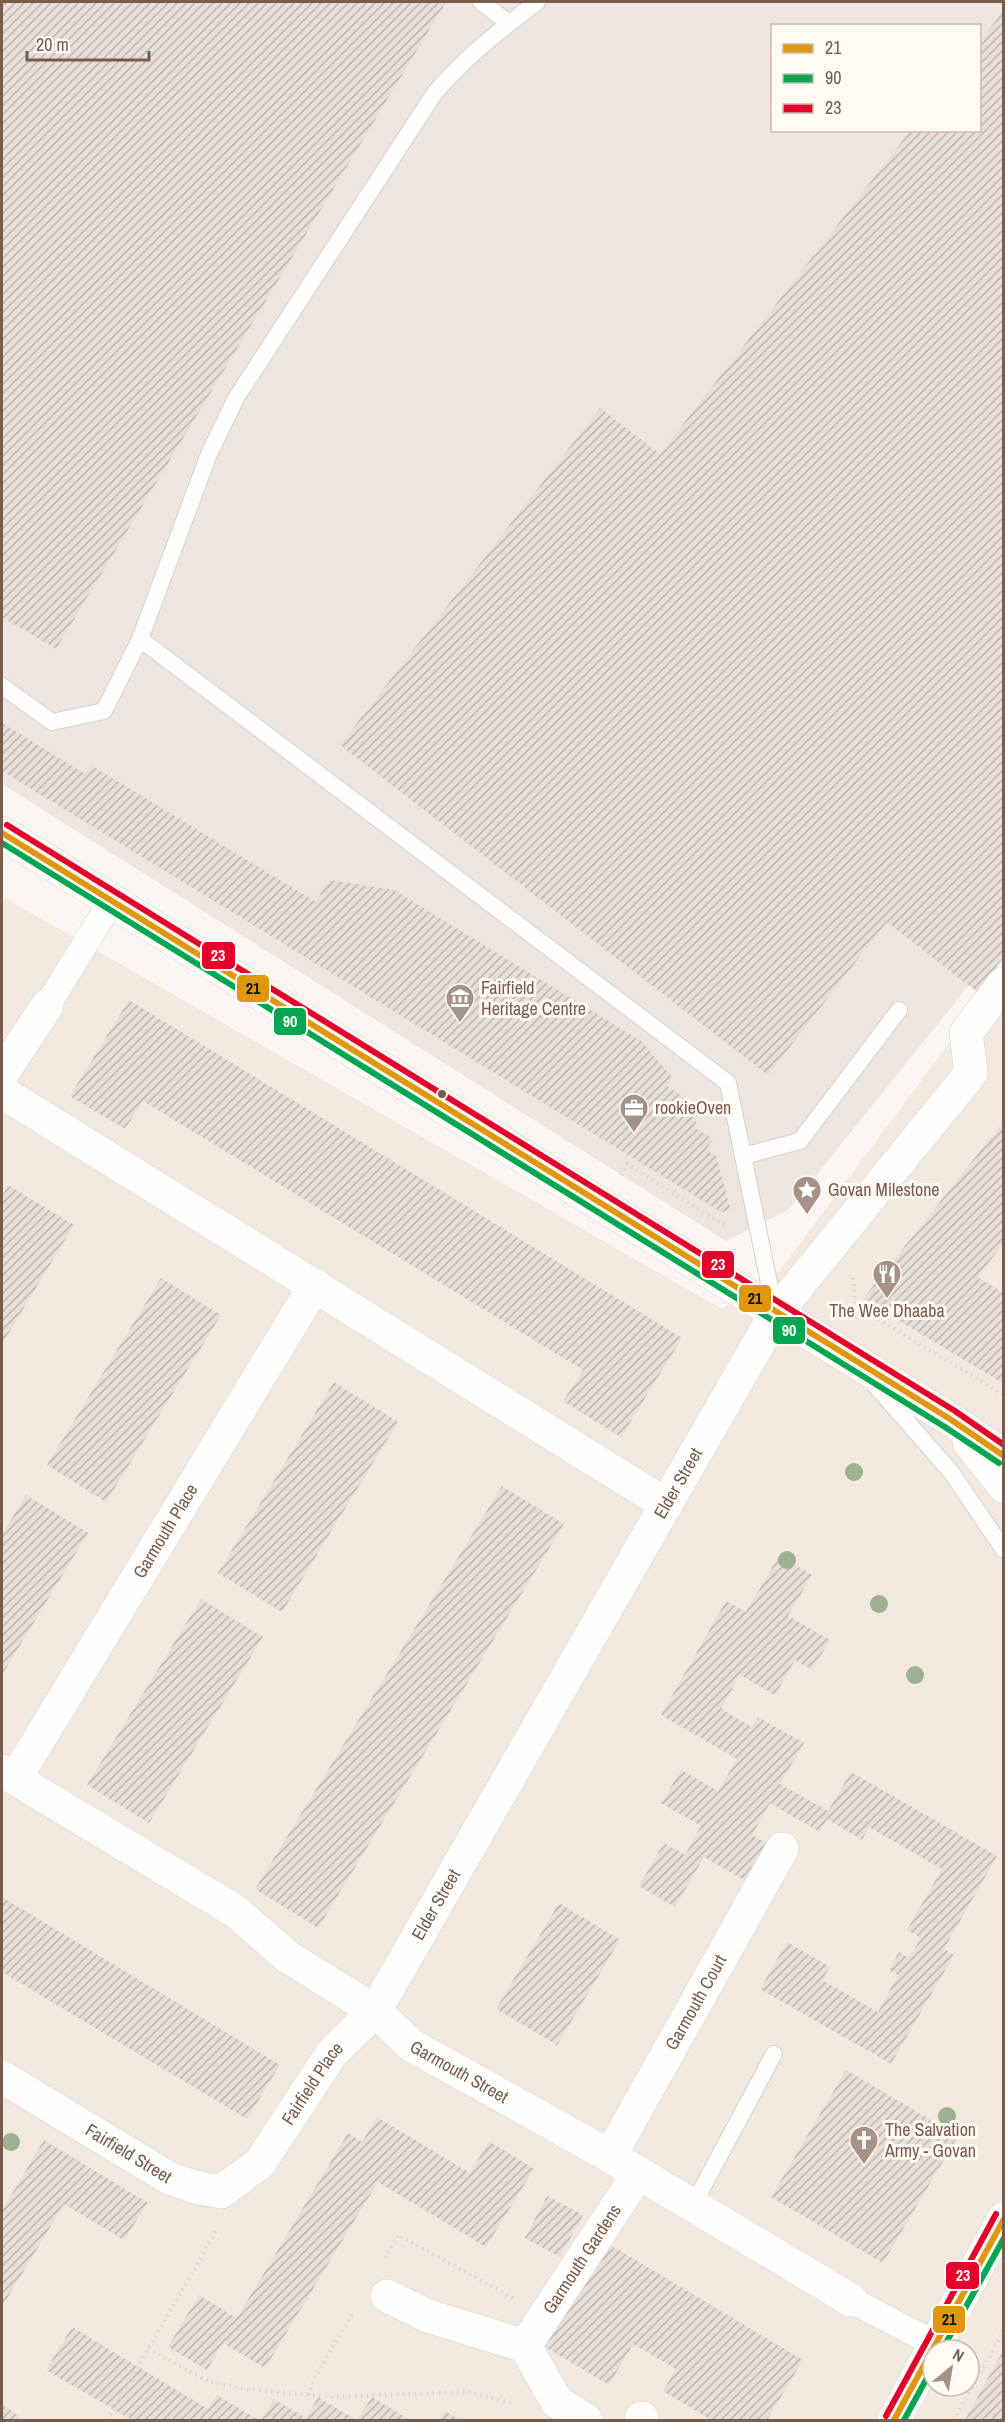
<svg xmlns="http://www.w3.org/2000/svg" width="1005" height="2422" viewBox="0 0 1005 2422" font-family="'Archivo Narrow',sans-serif">
	<style>
		.residential { fill: #f2e8de; fill-rule: evenodd }
		.industrial { fill: #ede5e0; fill-rule: evenodd }
		.building { fill: url(#building-hatch) }
		.lines { fill: none; stroke-linecap: round; stroke-linejoin: round }
		.service-casing { stroke: #d7d1cb; stroke-width: 18 }
		.pedestrian-casing { stroke: #d7d1cb; stroke-width: 27 }
		.minor-casing { stroke: #d7d1cb; stroke-width: 34 }
		.tertiary-casing { stroke: #d7d1cb; stroke-width: 34 }
		.path { stroke: #dcd5d0; stroke-width: 4; stroke-dasharray: 1.5 4.5; stroke-linecap: butt }
		.service { stroke: #fefefd; stroke-width: 16 }
		.pedestrian { stroke: #fefefd; stroke-width: 26 }
		.minor { stroke: #fefefd; stroke-width: 33 }
		.tertiary { stroke: #fefefd; stroke-width: 33 }
		.bus-1-casing { stroke: #fffaf3; stroke-width: 10 }
		.bus-2-casing { stroke: #fffaf3; stroke-width: 10 }
		.bus-3-casing { stroke: #fffaf3; stroke-width: 10 }
		.bus-1 { stroke: #de970f; stroke-width: 6 }
		.bus-2 { stroke: #00a651; stroke-width: 6 }
		.bus-3 { stroke: #e4002b; stroke-width: 6 }
		.tree { fill: #9eb190 }
		.bus-dot { fill: #7a5c4d; stroke: #fffaf3; stroke-width: 2 }
		.labels { text-anchor: middle; stroke-width: 6; stroke-linejoin: round; paint-order: stroke }
		.poi-label { font-size: 18px; fill: #7a5c4d; stroke: #fffaf3; text-anchor: start }
		.street-label { font-size: 18px; fill: #7a5c4d; stroke: #fffaf3 }
		.line-badge { stroke: #fffaf3; stroke-width: 2 }
		.badge-label { font-size: 16px; text-anchor: middle; font-weight: bold; fill: #fff }
		.pale-badge-label { font-size: 16px; text-anchor: middle; font-weight: bold; fill: #111 }
	</style>
	<defs>
		<pattern id="building-hatch" width="6" height="6" patternUnits="userSpaceOnUse" patternTransform="scale(1.5)"><rect width="6" height="6" fill="#e6ded7"/><path d="M-1 1l2-2M0 6l6-6M5 7l2-2" fill="none" stroke="#bfb7b1"/></pattern>
	</defs>
	<rect width="100%" height="100%" fill="#f9f5f0"/>
	<!-- residential -->
	<path class="residential" d="M5 898 722 1309 780 1270 1003 971V2420H2V904ZM933 2350H969V2386H933Z"/>
	<!-- industrial -->
	<path class="industrial" d="M2 2H1003V943L788 1210 726 1241 2 784ZM772 26H980V130H772Z"/>
	<!-- building -->
	<path class="building" d="M2 2H446L56 649 2 617Z
		M1004 10V957L977 992 887 922 768 1075 340 745 600 408 660 454 911 130H980V41Z
		M2 723 85 774 91 765 316 902 329 880 394 890 641 1041 672 1077 667 1086 692 1103 697 1115 695 1128 713 1139 706 1150 716 1156 731 1211 721 1212 2 771Z
		M129 1000 682 1338 621 1437 563 1401 583 1370 143 1101 125 1129 70 1096Z
		M1004 1121V1243L977 1277 1004 1293V1384L863 1299Z
		M8 1185 74 1225 2 1344V1196Z
		M161 1278 221 1315 106 1502 47 1465Z
		M334 1382 398 1422 282 1612 218 1573Z
		M502 1486 564 1524 318 1928 255 1889Z
		M26 1495 88 1533 2 1675V1534Z
		M779 1556 812 1575 788 1616 830 1640 812 1670 795 1660 775 1695 740 1675 721 1709 752 1727 758 1717 804 1743 780 1784 828 1811 851 1772 997 1856 944 1949 954 1955 891 2064 760 1989 787 1942 830 1967 822 1980 878 2012 898 1975 889 1970 899 1952 909 1958 921 1938 907 1930 942 1869 869 1827 862 1840 827 1819 820 1832 770 1803 752 1835 766 1843 744 1880 704 1857 675 1907 639 1886 664 1843 685 1855 701 1826 661 1803 681 1770 718 1791 737 1759 661 1715 726 1601 746 1612Z
		M201 1599 263 1637 149 1823 87 1785Z
		M2 1897 280 2065 247 2119 2 1972Z
		M559 1903 620 1940 557 2045 496 2009Z
		M846 2070 958 2136 883 2263 771 2197Z
		M377 2117 470 2173 489 2141 534 2169 486 2247 378 2182 265 2368 223 2343 207 2370 168 2347 199 2295 237 2318 348 2133 362 2142Z
		M44 2140 148 2203 124 2240 64 2204 2 2307V2210Z
		M547 2196 583 2215 560 2257 525 2238Z
		M607 2243 803 2360 767 2420H707L708 2418 663 2391 676 2369 633 2344 609 2385 545 2347Z
		M72 2327 208 2409 217 2395 259 2420H132L46 2370Z
		M1004 2349V2420H965Z
		M318 2397 356 2420H261L274 2399 306 2418Z
		M372 2397 410 2420H357Z
		M2 2405 19 2416 17 2420H2Z
		M445 2411 460 2420H439Z"/>
	<g class="lines">
		<!-- service casing -->
		<g class="service-casing">
			<path id="service" d="M481 2 509 23
				M140 639 728 1083 775 1312
				M2 686 52 722 104 711 140 639 209 454 236 398 434 94C464 58 500 30 537 2
				M743 1156 800 1141 899 1010
				M875 1385 951 1472 1004 1550
				M692 2207 774 2054"/>
		</g>
		<!-- pedestrian casing -->
		<g class="pedestrian-casing">
			<path id="pedestrian" d="M47 1006 111 902
				M851 2300 935 2344"/>
		</g>
		<!-- minor casing -->
		<g class="minor-casing">
			<g id="minor">
				<path d="M2 1074 47 1006"/>
				<path d="M2 1092 667 1505"/>
				<path id="s1" d="M2 1771 235 1911 288 1957 375 2011 411 2045 610 2156 851 2300"/>
				<path id="s2" d="M15 1779 315 1285"/>
				<path id="s3" d="M2 2077 169 2178 195 2187 221 2192 260 2163 332 2053 375 2011 776 1313 971 1073 966 1033 1004 983"/>
				<path id="s4" d="M610 2156 782 1849"/>
				<path d="M387 2296 428 2316 525 2346 557 2402 586 2420"/>
				<path id="s5" d="M525 2346 638 2174"/>
				<path d="M641 2420 642 2418"/>
			</g>
		</g>
		<!-- tertiary casing -->
		<g class="tertiary-casing">
			<path id="tertiary" d="M2 833 776 1313 950 1419 1004 1456
				M969 1442 1004 1486
				M894 2420 1004 2218"/>
		</g>
		<!-- path -->
		<path class="path" d="M621 1175 627 1164 727 1227
			M853 1278 856 1306 1004 1395
			M385 2258 398 2235 513 2298
			M148 2349 208 2381 246 2389 332 2397 469 2392 515 2404
			M309 2395 313 2380 354 2311
			M107 2420 218 2228
			M954 2420 1004 2330"/>
		<!-- service -->
		<use href="#service" class="service"/>
		<!-- pedestrian -->
		<use href="#pedestrian" class="pedestrian"/>
		<!-- minor -->
		<use href="#minor" class="minor"/>
		<!-- tertiary -->
		<use href="#tertiary" class="tertiary"/>
		<!-- bus-1 casing -->
		<g class="bus-1-casing">
			<path id="bus-1" d="M2 833 950 1419 1004 1456
				M894 2420 1004 2219"/>
		</g>
		<!-- bus-2 casing -->
		<g class="bus-2-casing">
			<path id="bus-2" d="M2 843 945 1427 999 1463
				M942 2350 1004 2238
				M904 2420 933 2367"/>
		</g>
		<!-- bus-3 casing -->
		<g class="bus-3-casing">
			<path id="bus-3" d="M7 825 955 1411 1004 1445
				M886 2416 996 2214"/>
		</g>
		<!-- bus-1 -->
		<use href="#bus-1" class="bus-1"/>
		<!-- bus-2 -->
		<use href="#bus-2" class="bus-2"/>
		<!-- bus-3 -->
		<use href="#bus-3" class="bus-3"/>
	</g>
	<!-- trees -->
	<g class="tree">
		<circle cx="854" cy="1472" r="9"/>
		<circle cx="787" cy="1560" r="9"/>
		<circle cx="879" cy="1604" r="9"/>
		<circle cx="915" cy="1675" r="9"/>
		<circle cx="947" cy="2116" r="9"/>
		<circle cx="11" cy="2142" r="9"/>
	</g>
	<!-- icons -->
	<defs>
		<g id="museum-pin" transform="scale(1.5)"><path d="M0 17L-7.5 6A9.5 9.5 0 1 1 7.5 6Z" fill="#a69286" stroke="#fffaf3"/><path d="M0-6L6-3V-2H-6V-3ZM-5-1h2V3h-2ZM-1-1h2V3h-2ZM3-1h2V3H3ZM-6 4H6V6H-6Z" fill="#fff"/></g>
		<g id="office-pin" transform="scale(1.5)"><path d="M0 17L-7.5 6A9.5 9.5 0 1 1 7.5 6Z" fill="#a69286" stroke="#fffaf3"/><path d="M-6-3h4V-5.5h4V-3h4V5H-6ZM-1-4.5V-3h2v-1.5ZM-6 0V1H6V0Z" fill="#fff"/></g>
		<g id="sight-pin" transform="scale(1.5)"><path d="M0 17L-7.5 6A9.5 9.5 0 1 1 7.5 6Z" fill="#a69286" stroke="#fffaf3"/><path d="M0-6L1.8-2.2L6-1.7L2.9 1.2L3.7 5.4L0 3.3L-3.7 5.4L-2.9 1.2L-6-1.7L-1.8-2.2Z" fill="#fff"/></g>
		<g id="restaurant-pin" transform="scale(1.5)"><path d="M0 17L-7.5 6A9.5 9.5 0 1 1 7.5 6Z" fill="#a69286" stroke="#fffaf3"/><path d="M-5-6h1v4h1v-4h1v4h1v-4h1v5L-1.5 .5V6h-2V.5L-5-1ZM5-6V6H3V1.5H1.5Q1.5-4 5-6Z" fill="#fff"/></g>
		<g id="church-pin" transform="scale(1.5)"><path d="M0 17L-7.5 6A9.5 9.5 0 1 1 7.5 6Z" fill="#a69286" stroke="#fffaf3"/><path d="M-1.2-6h2.4v3.5h3.3v2.4h-3.3V6h-2.4V-.1h-3.3v-2.4h3.3Z" fill="#fff"/></g>
	</defs>
	<g fill-rule="evenodd">
		<use href="#museum-pin" x="460" y="998"/>
		<use href="#office-pin" x="634" y="1108"/>
		<use href="#sight-pin" x="807" y="1190"/>
		<use href="#restaurant-pin" x="887" y="1274"/>
		<use href="#church-pin" x="864" y="2140"/>
	</g>
	<!-- markers -->
	<circle class="bus-dot" cx="442" cy="1094" r="5"/>
	<g class="labels">
		<!-- poi labels -->
		<g class="poi-label">
			<text x="481" y="994">Fairfield<tspan x="481" dy="21">Heritage Centre</tspan></text>
			<text x="655" y="1114">rookieOven</text>
			<text x="828" y="1196">Govan Milestone</text>
			<text x="887" y="1317" text-anchor="middle">The Wee Dhaaba</text>
			<text x="885" y="2136">The Salvation<tspan x="885" dy="21">Army - Govan</tspan></text>
		</g>
		<!-- street labels -->
		<g class="street-label">
			<text dy="6" stroke="none"><textPath href="#s3" startOffset="1098">Elder Street</textPath></text>
			<text dy="6" stroke="none"><textPath href="#s2" startOffset="290">Garmouth Place</textPath></text>
			<text dy="6" stroke="none"><textPath href="#s3" startOffset="612">Elder Street</textPath></text>
			<text dy="6" stroke="none"><textPath href="#s4" startOffset="176">Garmouth Court</textPath></text>
			<text dy="6" stroke="none"><textPath href="#s1" startOffset="549">Garmouth Street</textPath></text>
			<text dy="6" stroke="none"><textPath href="#s3" startOffset="393">Fairfield Place</textPath></text>
			<text dy="6" stroke="none"><textPath href="#s3" startOffset="148">Fairfield Street</textPath></text>
			<text dy="6" stroke="none"><textPath href="#s5" startOffset="104">Garmouth Gardens</textPath></text>
		</g>
	</g>
	<g class="line-badge">
		<rect x="201" y="941" width="35" height="29" rx="6" fill="#e4002b"/>
		<rect x="236" y="974" width="34" height="29" rx="6" fill="#de970f"/>
		<rect x="273" y="1007" width="34" height="29" rx="6" fill="#00a651"/>
		<rect x="701" y="1250" width="34" height="29" rx="6" fill="#e4002b"/>
		<rect x="738" y="1284" width="34" height="29" rx="6" fill="#de970f"/>
		<rect x="772" y="1316" width="34" height="29" rx="6" fill="#00a651"/>
		<rect x="945" y="2261" width="35" height="29" rx="6" fill="#e4002b"/>
		<rect x="932" y="2305" width="34" height="29" rx="6" fill="#de970f"/>
	</g>
	<g class="badge-label">
		<text x="218" y="961">23</text>
		<text x="290" y="1027">90</text>
		<text x="718" y="1270">23</text>
		<text x="789" y="1336">90</text>
		<text x="963" y="2281">23</text>
	</g>
	<g class="pale-badge-label">
		<text x="253" y="994">21</text>
		<text x="755" y="1304">21</text>
		<text x="949" y="2325">21</text>
	</g>
	<!-- border -->
	<rect width="1005" height="2422" fill="none" stroke="#7a5c4d" stroke-width="6"/>
	<!-- legend -->
	<rect x="771" y="24" width="210" height="108" fill="#fffaf3" stroke="#cabbb1" stroke-width="1.5"/>
	<rect x="783" y="44" width="30" height="9" fill="#de970f" stroke="#cabbb1" stroke-width="1.5"/>
	<text x="825" y="54" font-size="18" fill="#7a5c4d">21</text>
	<rect x="783" y="74" width="30" height="9" fill="#00a651" stroke="#cabbb1" stroke-width="1.5"/>
	<text x="825" y="84" font-size="18" fill="#7a5c4d">90</text>
	<rect x="783" y="104" width="30" height="9" fill="#e4002b" stroke="#cabbb1" stroke-width="1.5"/>
	<text x="825" y="114" font-size="18" fill="#7a5c4d">23</text>
	<!-- north arrow -->
	<g transform="translate(951 2368) rotate(30)"><circle r="28" fill="#fffaf3" stroke="#cabbb1" stroke-width="1.5"/>
	<path d="M0-4.5L10 22L0 15L-10 22Z" fill="#a69286"/>
	<text y="-9" font-size="16" font-weight="bold" text-anchor="middle" fill="#7a5c4d">N</text>
	</g>
	<!-- scale -->
	<path d="M27 51v9h122v-9" fill="none" stroke="#7a5c4d" stroke-width="3"/>
	<text x="36" y="51" font-size="18" fill="#7a5c4d" stroke="#fffaf3" stroke-width="4.5" paint-order="stroke">20 m</text>
</svg>
